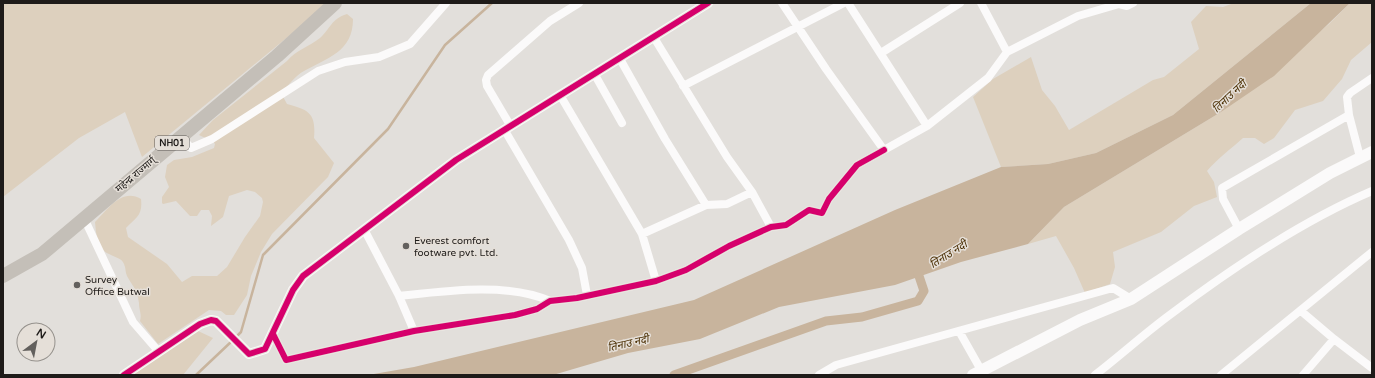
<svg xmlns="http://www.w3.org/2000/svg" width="1375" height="378" viewBox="0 0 1375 378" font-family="'Varela Round','Noto Sans Devanagari',sans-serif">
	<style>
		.green { fill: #ddd0be }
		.water { fill: #c8b49d }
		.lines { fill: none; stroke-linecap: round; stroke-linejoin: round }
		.stream { stroke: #c8b49d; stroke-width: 2.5 }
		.canal { stroke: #c8b49d; stroke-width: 9 }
		.minor { stroke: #fbfafa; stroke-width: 8 }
		.tertiary { stroke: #fbfafa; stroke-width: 10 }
		.secondary { stroke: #fbfafa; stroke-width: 12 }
		.trunk { stroke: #c4bfb8; stroke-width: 14 }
		.cycleway-casing { stroke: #e5dfd8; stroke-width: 8 }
		.cycleway { stroke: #d6006c; stroke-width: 6 }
		.poi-dot { fill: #63605d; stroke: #e5dfd8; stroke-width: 1.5 }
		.labels { text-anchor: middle; stroke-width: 3; stroke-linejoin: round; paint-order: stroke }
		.shield { fill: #e5dfd8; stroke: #5a5652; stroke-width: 1 }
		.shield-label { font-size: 9px; font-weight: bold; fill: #1e1b19 }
		.street-label { font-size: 10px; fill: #1e1b19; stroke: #e5dfd8 }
		.poi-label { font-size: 10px; fill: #1e1b19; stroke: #e5dfd8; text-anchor: start }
		.water-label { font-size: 11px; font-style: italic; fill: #4a2e02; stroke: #e5dfd8 }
	</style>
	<rect width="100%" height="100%" fill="#e2dfdb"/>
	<!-- green -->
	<path class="green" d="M3 3H329L142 157 125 112 79 138 3 197Z
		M1234 3H1311L1173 115 1096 153 1048 164 1001 167 973 97 993 79 1031 57 1042 90 1055 106 1069 130 1153 80 1164 77 1199 49 1191 22 1206 6 1223 7Z
		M1350 3H1372V42L1351 60 1342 79 1323 101 1295 110 1274 138 1264 144 1255 138H1243C1231 149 1218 158 1207 171L1214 182 1217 197 1194 206 1161 232 1113 252 1115 267 1110 284 1085 293 1074 268 1056 236 1028 244 1064 207 1221 112 1329 24Z
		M347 14 353 19C353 52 327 58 304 71 295 76 288 86 281 93L287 104C310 110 316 114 314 138L334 163 328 177 272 234 261 252 251 276 247 295 234 315H226L221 311 209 310 158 344 140 321C142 313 139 311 139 303 137 288 134 289 127 276 125 272 126 268 124 264 122 258 114 257 109 254 97 249 96 233 95 222 107 210 122 187 141 199 143 215 136 218 126 228L128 237 167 264 182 282 192 276H217L227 267 245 237 260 216 263 202 262 198 255 192 247 190 229 196 223 217 211 226 212 216 209 210H201L197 216H190L176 201 163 204 162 203V197L169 187 165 177 167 165 174 160 192 157 214 148 215 144C212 139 204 138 199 135L213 120 287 61C296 50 309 47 320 38 331 28 331 19 347 14Z
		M196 330 213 338 183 375H131Z"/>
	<!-- water -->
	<path class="water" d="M1311 3H1350L1274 76 1221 112 1064 207 1028 244 961 262 895 285 779 307 700 339 628 353 553 375H368L414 367 694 300 895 210 1001 167 1048 164 1096 153 1173 115Z"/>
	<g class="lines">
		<!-- stream -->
		<path class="stream" d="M236 337 241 332 263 255 388 129 445 45 492 3
			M196 375 232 341"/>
		<!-- canal -->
		<path class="canal" d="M674 375 826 321 862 317 918 301 924 291 918 273"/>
		<!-- minor -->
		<path class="minor" d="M782 3 826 69 884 150 927 126 988 78 1007 52 1078 16 1119 4 1127 6 1133 3
			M848 3 927 126
			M981 3 1007 52
			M653 36 727 157 752 192 771 227
			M881 53 960 3
			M620 59 665 139 706 205
			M595 75 622 123
			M683 86 844 3
			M560 95 642 234 656 281
			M510 125 487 86 486 80 488 75 550 21 579 3
			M504 129 569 240 582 268 587 295
			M180 136 191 148 212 139 318 71 345 62 379 57 410 44 446 3
			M1360 157 1349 115 1347 97 1350 93 1372 78
			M84 218 133 322 159 352
			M1239 229 1223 199 1222 188 1349 115
			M365 231 399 296 414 331
			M642 234 706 205 727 204 752 192
			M399 296C444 291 508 282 550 301
			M1301 311 1334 339 1372 368
			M959 331 981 370
			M273 334 286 360 414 331 515 315 537 309 550 301 577 298 656 281 686 270 729 246 771 227 786 225 809 210 822 213 829 199 857 165 884 150
			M819 375 836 365 1113 288 1131 299
			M1095 375C1121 355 1145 333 1171 314 1232 268 1302 221 1372 191
			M1221 375 1372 252
			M1303 375 1334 339"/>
		<!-- tertiary -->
		<path class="tertiary" d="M124 375 200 324 211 320 216 321 249 354 265 349 293 290 303 276 456 160 708 3"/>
		<!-- secondary -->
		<path class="secondary" d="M973 375 1080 320 1131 299 1239 229 1330 173 1372 152"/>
		<!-- trunk -->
		<path class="trunk" d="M3 276 42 254 277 56 335 3"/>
		<!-- cycleway casing -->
		<g class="cycleway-casing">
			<path id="cycleway" d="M273 334 286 360 414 331 515 315 537 309 550 301 577 298 656 281 686 270 729 246 771 227 786 225 809 210 822 213 829 199 857 165 884 150
				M124 375 200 324 211 320 216 321 249 354 265 349 293 290 303 276 456 160 708 3"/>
		</g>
		<!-- cycleway -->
		<use href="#cycleway" class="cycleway"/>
	</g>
	<!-- markers -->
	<g class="poi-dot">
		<circle cx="406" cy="246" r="4"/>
		<circle cx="77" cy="285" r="4"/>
	</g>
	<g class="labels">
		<!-- shield labels -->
		<rect class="shield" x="155" y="136" width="34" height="14" rx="3"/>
		<g class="shield-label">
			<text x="172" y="146">NH01</text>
		</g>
		<!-- street labels -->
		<g class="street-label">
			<text transform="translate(135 174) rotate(-40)" y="4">महेन्द्र राज्मार्ग्</text>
		</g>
		<!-- poi labels -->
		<g class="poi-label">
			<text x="414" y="244">Everest comfort<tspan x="414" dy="12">footware pvt. Ltd.</tspan></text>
			<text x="85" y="283">Survey<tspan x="85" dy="12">Office Butwal</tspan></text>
		</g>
		<!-- water labels -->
		<g class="water-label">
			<text transform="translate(1229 96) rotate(-43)" y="4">तिनाउ नदी</text>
			<text transform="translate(948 254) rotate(-32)" y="4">तिनाउ नदी</text>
			<text transform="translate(628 343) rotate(-13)" y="4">तिनाउ नदी</text>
		</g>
	</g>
	<!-- border -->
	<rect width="1375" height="378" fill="none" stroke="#1e1b19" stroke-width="8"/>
	<!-- north arrow -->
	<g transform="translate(36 342) rotate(32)"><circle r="19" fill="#e5dfd8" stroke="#95918c"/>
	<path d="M0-3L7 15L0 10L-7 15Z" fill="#63605d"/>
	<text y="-6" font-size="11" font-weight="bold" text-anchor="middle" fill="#1e1b19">N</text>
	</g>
</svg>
